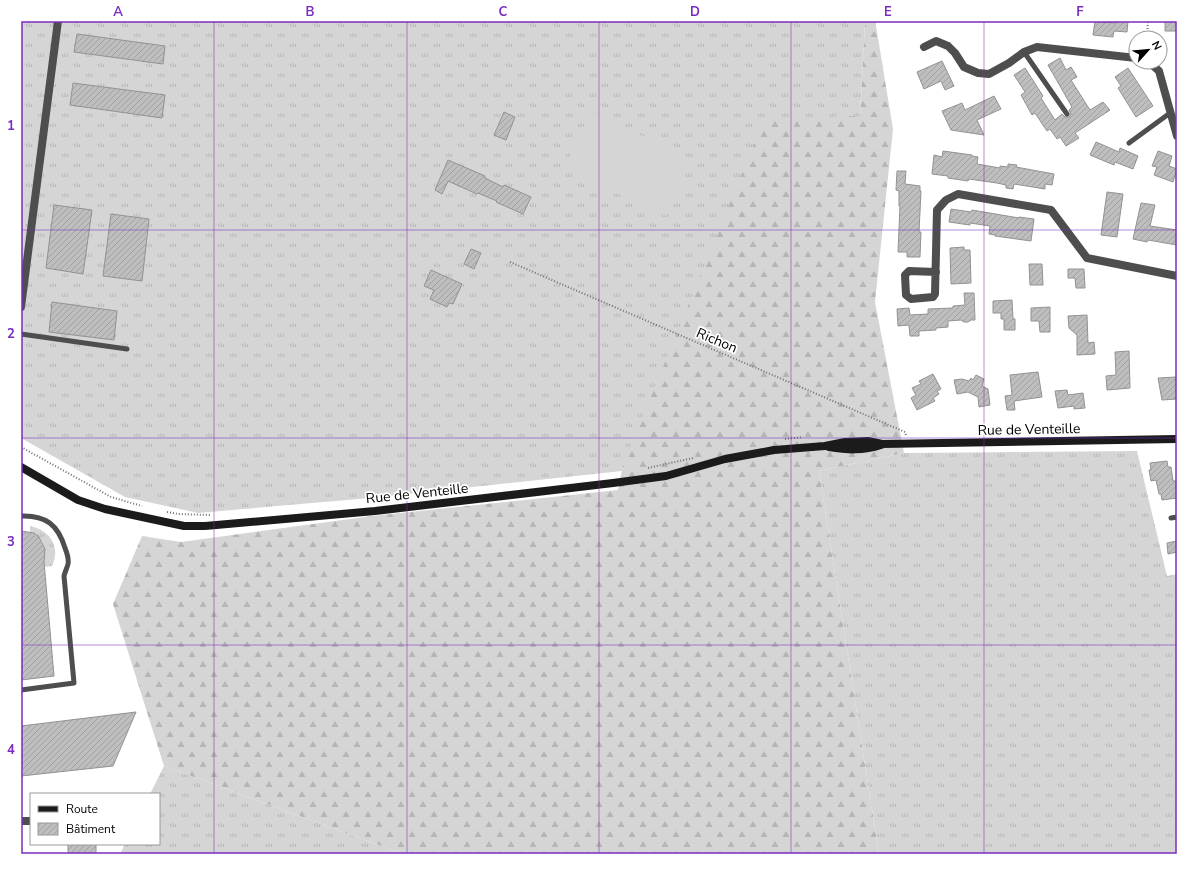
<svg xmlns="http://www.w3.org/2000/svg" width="1198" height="875" viewBox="0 0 1198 875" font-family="'Nunito Sans',sans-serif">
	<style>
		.grass { fill: url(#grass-tufts) }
		.forest { fill: url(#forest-firs) }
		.pitch { fill: #d5d5d5 }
		.building { fill: url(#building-hatch); stroke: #929292 }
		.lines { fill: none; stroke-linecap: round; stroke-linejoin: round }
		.path { stroke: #707070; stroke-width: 2; stroke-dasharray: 1 2; stroke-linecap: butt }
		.lane { stroke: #4e4e4e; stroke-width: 5 }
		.street { stroke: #4e4e4e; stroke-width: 8 }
		.secondary { stroke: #1b1b1b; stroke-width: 8 }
		.grid { fill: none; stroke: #7b2cbf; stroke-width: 1; stroke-opacity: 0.55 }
		.labels { text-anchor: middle; stroke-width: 3.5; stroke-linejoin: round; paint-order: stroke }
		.street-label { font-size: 14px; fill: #000; stroke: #fff }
		.neatline { fill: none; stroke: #7b2cbf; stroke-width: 1.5 }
		.grid-label { font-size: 13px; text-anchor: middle; font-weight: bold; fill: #7b2cbf }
	</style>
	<defs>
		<pattern id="grass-tufts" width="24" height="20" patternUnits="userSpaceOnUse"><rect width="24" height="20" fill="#d5d5d5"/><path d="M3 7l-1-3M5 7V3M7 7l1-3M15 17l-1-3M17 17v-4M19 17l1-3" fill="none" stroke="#b5b5b5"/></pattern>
		<pattern id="forest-firs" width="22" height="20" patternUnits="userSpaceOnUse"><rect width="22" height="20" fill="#d5d5d5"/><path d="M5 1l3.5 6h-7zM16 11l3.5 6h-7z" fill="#b5b5b5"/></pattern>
		<pattern id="building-hatch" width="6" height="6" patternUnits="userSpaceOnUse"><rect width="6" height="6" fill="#bebebe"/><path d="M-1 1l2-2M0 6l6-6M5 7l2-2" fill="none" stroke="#a2a2a2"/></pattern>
	</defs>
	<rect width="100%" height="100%" fill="#fff"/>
	<!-- grass -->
	<path class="grass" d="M21 21H865L860 116 623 465 622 471 370 498 198 513 125 497 21 438Z
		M1137 451 1167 576 1177 574V854H879L819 471 904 453Z
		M30 526C50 530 61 547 52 566L44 567C43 552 49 539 30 532Z
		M164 766 403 854H120L125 844H159V794H150Z"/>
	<!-- forest -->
	<path class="forest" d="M865 21H876V26L893 129 875 302 904 453 819 471 879 854H403L164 766 113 604 142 536 181 542 372 516 618 490 623 465 764 119 860 116Z"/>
	<!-- pitch -->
	<path class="pitch" d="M590 112 692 159 666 216 564 169Z"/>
	<!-- building -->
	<path class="building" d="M1095 21 1115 23V21H1128L1127 32 1114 31 1113 37 1093 35Z
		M1165 21H1177V31H1165Z
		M77 34 165 46 163 64 74 52Z
		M1060 58 1066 70 1071 67 1077 77 1071 80 1090 110 1103 102 1110 110 1075 133 1079 138 1066 146 1060 137 1057 139 1050 129 1047 131 1035 113 1032 115 1021 95 1025 92 1014 75 1025 68 1043 96 1041 98 1055 120 1062 114 1065 117H1069L1071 114 1069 110 1072 107 1048 65Z
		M942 61 954 86 945 90 941 81 924 89 917 72Z
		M1128 68 1153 106 1136 117 1118 88 1121 86 1115 77Z
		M73 83 165 95 162 118 70 105Z
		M994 96 1001 109 977 120 984 135 951 130 942 111 962 103 965 110Z
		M504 112 515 117 506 140 494 135Z
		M1096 142 1119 152 1120 148 1138 156 1133 169 1115 162 1114 165 1090 155Z
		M943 151 972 155V156L978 157 977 164 1000 168V166L1008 167V164L1017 165 1016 167 1054 174 1052 185 1045 184V189L1014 184 1013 189 1006 188V185L997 183 969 179 968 181 948 178V176L932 174 934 155 942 157Z
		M1158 151 1172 156 1169 166 1177 169 1173 182 1154 175 1157 167 1152 166Z
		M448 160 485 176V178L503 187 504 185 531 197 523 214 496 202 497 201 478 193 477 194 448 181 442 194 435 190Z
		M897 171H906L905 184 920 186V191H921L919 232H921L920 257H907V252H898L900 206H899V191L896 190Z
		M1107 192 1123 194 1117 237 1101 235Z
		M1141 203 1155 205 1150 226 1177 230V245L1148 240 1147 242 1133 239Z
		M54 205 92 210 83 274 46 268Z
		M951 209 971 212 972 210 1019 218V217L1034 219 1031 241 995 236V235L989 234 990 226 970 223V225L949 222Z
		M111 214 149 219 142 281 103 276Z
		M964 247V250H970L971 283 951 284 950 248Z
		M471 249 481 253 474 269 464 264Z
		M1029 264H1042L1043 285H1030Z
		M1068 269H1084L1085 288H1076L1075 278H1068Z
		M431 270 462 284 453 304 449 303 447 307 430 299 434 290 424 286Z
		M964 293H974L975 320H971L968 322H964L961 320 948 321V327L936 328V330L919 331V336H910L909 325 898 326 897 309 909 308 910 315 928 314V309L953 308V306L965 305Z
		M1012 300 1013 319H1015V330H1004V319H1001V313H993V301Z
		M52 302 117 311 114 340 49 332Z
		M1050 307V332H1040L1039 321H1031V308Z
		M1087 315 1088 343 1094 342 1095 354 1077 355V335L1069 328 1068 316Z
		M1129 351 1130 388 1107 390 1106 376 1116 375 1115 352Z
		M1038 372 1042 397 1014 401 1015 410H1007L1005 396 1012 395 1010 375Z
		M933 374 941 389 937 391 939 394 933 398 935 401 917 410 911 398 916 395 912 388 921 384 919 381Z
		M976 375 984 379 982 386 988 389 990 405 979 407 978 397 968 392 957 394 954 380 962 379 969 381 971 378 973 380Z
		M1176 377 1177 399 1162 400 1158 378Z
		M1067 390 1068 395 1083 393 1085 408 1074 409V406L1058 408 1055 391Z
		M1167 461 1168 467H1171L1173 481H1177V498L1162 500 1161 494H1159L1156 480 1151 481 1149 470H1151L1150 463Z
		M21 531 34 533 39 537 45 549 44 562 54 676 21 680Z
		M1177 541V552L1168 554 1167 543Z
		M136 712 113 766 21 776V726Z
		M68 844H96V854H68Z"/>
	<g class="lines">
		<!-- path -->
		<path class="path" d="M1147 38 1148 21
			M510 262 905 432 906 435
			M785 439 803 437
			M21 447 111 497 142 506
			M648 468 693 458
			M167 512 178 514 211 515"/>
		<!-- lane -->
		<path class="lane" d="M1024 52 1067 114
			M1129 143 1170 113
			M21 334 127 349
			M21 516C46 515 58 525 65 548 67 553 69 559 68 564 67 568 65 572 64 576L74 683 21 690
			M1171 518 1177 517"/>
		<!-- street -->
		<path class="street" d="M924 47 936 41 948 46 955 53 964 67 978 73 989 74 1009 63 1024 52 1037 47 1136 58
			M1149 62 1159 71 1177 136
			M936 272 909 271 905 275 906 295 911 299 933 297 935 294 937 210 946 200 958 194 1051 210 1087 258 1177 276
			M21 307 58 21
			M21 821H31"/>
		<!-- secondary -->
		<path class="secondary" d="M829 447C847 450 863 451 881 445
			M21 467 78 500 105 509 184 526H205L375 511 613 483 666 476 725 459 774 450 825 446 845 442 868 441 882 444 1177 439"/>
	</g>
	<!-- grid -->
	<path class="grid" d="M214 21V854M407 21V854M599 21V854M791 21V854M984 21V854M21 230H1177M21 438H1177M21 645H1177"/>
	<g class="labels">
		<!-- street labels -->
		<g class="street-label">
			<text transform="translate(717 340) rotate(23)" y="5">Richon</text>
			<text transform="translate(1029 429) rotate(-1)" y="5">Rue de Venteille</text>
			<text transform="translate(417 493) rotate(-6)" y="5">Rue de Venteille</text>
		</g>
	</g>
	<!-- border -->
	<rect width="1198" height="875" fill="none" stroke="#ffffff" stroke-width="44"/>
	<!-- legend -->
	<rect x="30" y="793" width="130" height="52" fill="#ffffff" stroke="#999999"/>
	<rect x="38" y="806" width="20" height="6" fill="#1b1b1b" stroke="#999999"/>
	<text x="66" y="813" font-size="12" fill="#000000">Route</text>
	<rect x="38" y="823" width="20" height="12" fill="url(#building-hatch)" stroke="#999999"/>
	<text x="66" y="833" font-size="12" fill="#000000">Bâtiment</text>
	<!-- north arrow -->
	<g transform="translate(1148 50) rotate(63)"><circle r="19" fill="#ffffff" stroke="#999999"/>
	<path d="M0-3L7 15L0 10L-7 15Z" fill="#000000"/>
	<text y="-6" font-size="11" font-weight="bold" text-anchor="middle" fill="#000000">N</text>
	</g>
	<rect x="22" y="22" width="1154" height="831" class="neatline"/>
	<g class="grid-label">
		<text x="118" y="16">A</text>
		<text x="310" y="16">B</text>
		<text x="503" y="16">C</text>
		<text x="695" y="16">D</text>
		<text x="888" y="16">E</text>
		<text x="1080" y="16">F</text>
		<text x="11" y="130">1</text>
		<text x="11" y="338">2</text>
		<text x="11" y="546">3</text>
		<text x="11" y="754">4</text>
	</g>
</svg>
